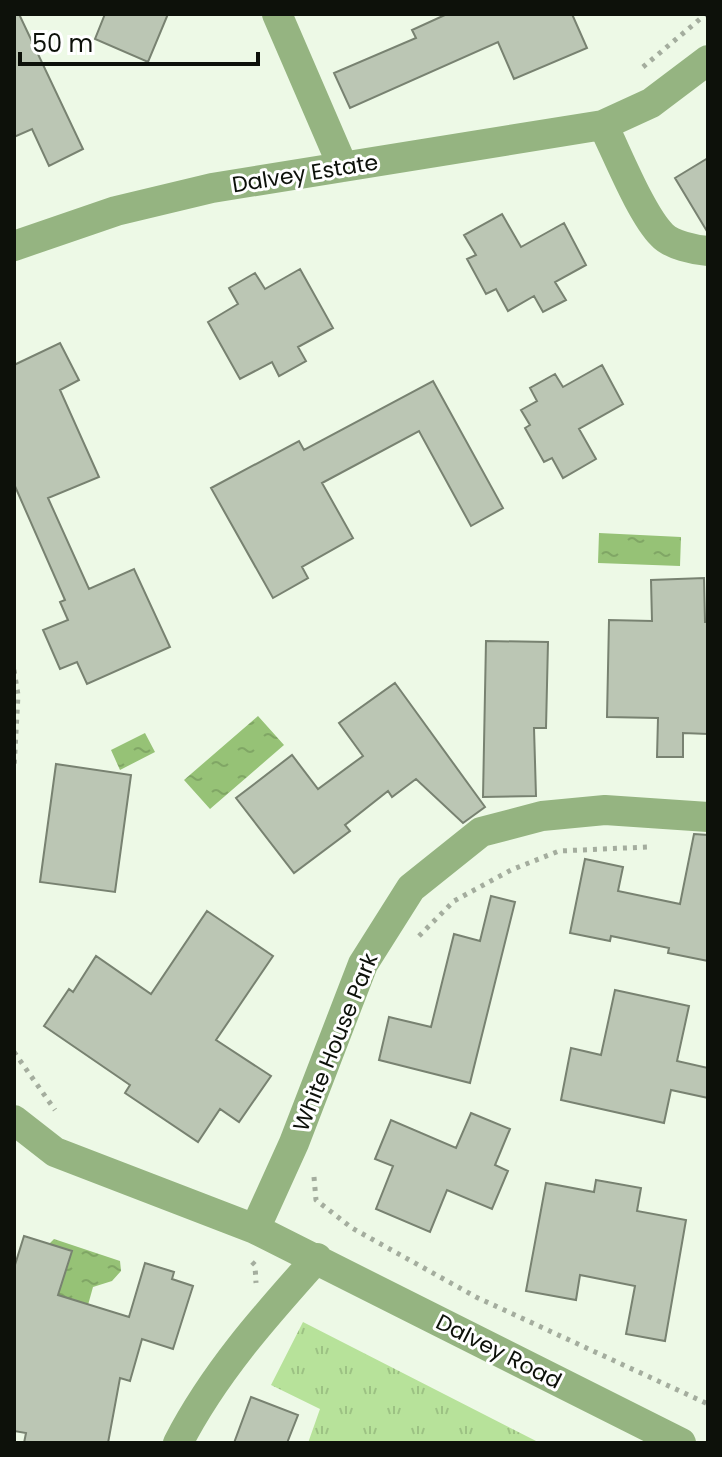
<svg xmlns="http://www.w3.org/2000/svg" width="722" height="1457" viewBox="0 0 722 1457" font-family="Poppins,sans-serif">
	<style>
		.grass { fill: url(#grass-tufts) }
		.water { fill: url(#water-ripples) }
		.building { fill: #bbc6b4; stroke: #788271; stroke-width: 2 }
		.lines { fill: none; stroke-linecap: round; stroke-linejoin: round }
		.path { stroke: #a4ad9e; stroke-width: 5; stroke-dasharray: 4 6; stroke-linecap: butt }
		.minor { stroke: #95b481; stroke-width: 30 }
		.labels { text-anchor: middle; stroke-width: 6; stroke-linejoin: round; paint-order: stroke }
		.street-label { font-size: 22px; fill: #0d110a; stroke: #fff }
	</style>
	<defs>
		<pattern id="grass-tufts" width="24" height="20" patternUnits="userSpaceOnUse" patternTransform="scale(2)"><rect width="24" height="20" fill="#b7e29a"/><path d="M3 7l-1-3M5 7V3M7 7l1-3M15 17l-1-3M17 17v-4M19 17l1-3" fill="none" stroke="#9cc183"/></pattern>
		<pattern id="water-ripples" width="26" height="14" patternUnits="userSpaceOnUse" patternTransform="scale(2)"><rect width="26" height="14" fill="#96c276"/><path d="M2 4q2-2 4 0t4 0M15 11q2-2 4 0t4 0" fill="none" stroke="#80a665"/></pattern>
	</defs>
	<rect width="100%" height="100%" fill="#edf9e6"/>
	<!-- grass -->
	<path class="grass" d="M303 1322 540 1443H308L320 1409 271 1385Z"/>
	<!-- water -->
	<path class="water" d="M599 533 681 537 680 566 598 563Z
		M258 716 284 745 210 809 184 780Z
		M145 733 155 752 120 770 111 750Z
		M54 1239 120 1261 121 1271 112 1281 93 1287 88 1305 58 1295 72 1251 49 1244Z"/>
	<!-- building -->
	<path class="building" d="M14 14H19L83 149 49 166 32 129 14 137Z
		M105 14H168L148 62 95 39Z
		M447 14H572L587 48 514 79 498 42 350 108 334 73 416 38 412 30Z
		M708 158V233L675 178Z
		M502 214 521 247 564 223 586 265 555 282 566 300 543 312 534 296 508 311 496 289 486 294 467 259 476 255 464 235Z
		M300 269 333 328 298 347 306 361 279 376 272 362 240 379 208 322 238 304 229 288 255 273 265 289Z
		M60 343 79 380 60 390 99 477 48 498 89 589 134 569 170 647 87 684 77 662 60 669 43 630 68 620 60 602 65 600 14 484V365Z
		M602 365 623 404 579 429 596 459 563 478 552 458 544 462 525 428 530 425 521 410 537 401 530 388 555 374 563 387Z
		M433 381 503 508 471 526 419 431 322 483 353 538 302 567 308 578 273 598 211 488 299 441 304 450Z
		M704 578 705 622H708V734L683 733V757H657L658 718 607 717 609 620 652 621 651 580Z
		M486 641 548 642 546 728H534L536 796 483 797Z
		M395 683 485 807 463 823 416 779 392 797 388 791 345 825 350 831 294 873 236 798 292 755 318 789 363 756 339 723Z
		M56 764 131 775 115 892 40 882Z
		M694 834 708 835V961L668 953 669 948 611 936 610 941 570 933 585 859 623 867 618 891 680 904Z
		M491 896 515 902 470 1083 379 1060 389 1017 431 1027 454 934 480 941Z
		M207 911 273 956 216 1040 271 1076 239 1122 220 1109 198 1142 125 1093 130 1085 44 1026 69 989 73 992 96 956 151 994Z
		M615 990 689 1006 677 1061 708 1068V1098L671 1090 664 1123 561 1100 571 1048 601 1055Z
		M471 1113 510 1129 495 1165 508 1171 492 1209 447 1190 430 1232 376 1209 393 1166 375 1159 391 1120 456 1148Z
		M596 1180 641 1188 637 1211 686 1220 665 1341 626 1334 635 1286 580 1275 576 1300 526 1291 546 1183 594 1192Z
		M24 1236 72 1251 58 1295 129 1317 145 1263 174 1272 172 1279 193 1286 173 1349 142 1339 130 1381 120 1378 108 1443H24L26 1433 14 1431V1268Z
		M251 1397 298 1415 287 1443H234Z"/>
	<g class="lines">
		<!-- path -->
		<path class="path" d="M643 67 706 14
			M14 670 18 695 14 769
			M419 936 454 901 511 870 559 851 647 847
			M14 1052 55 1110
			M314 1177 316 1200 352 1228 476 1297 708 1404
			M252 1262 255 1265 256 1283"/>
		<!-- minor -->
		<path class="minor" d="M277 14 343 167
			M603 125C617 153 641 214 662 235 671 245 695 250 708 251
			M14 246 116 211 212 188 603 125 651 103 708 60
			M14 1120 55 1152 255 1229 681 1443
			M255 1229 294 1143 363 964 411 888 481 832 542 816 605 810 708 817
			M178 1443C214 1373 265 1316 317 1258"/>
	</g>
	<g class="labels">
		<!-- street labels -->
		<g class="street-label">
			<text transform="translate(305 173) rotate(-9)" y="8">Dalvey Estate</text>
			<text transform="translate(335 1042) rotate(-68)" y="8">White House Park</text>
			<text transform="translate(499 1351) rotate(27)" y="8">Dalvey Road</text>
		</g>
	</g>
	<!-- border -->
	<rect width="722" height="1457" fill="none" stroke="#0d110a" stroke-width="32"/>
	<!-- scale -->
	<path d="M20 52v12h238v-12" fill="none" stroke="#0d110a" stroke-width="4"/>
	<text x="32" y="52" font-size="24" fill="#0d110a" stroke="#ffffff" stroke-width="6" paint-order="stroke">50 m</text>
</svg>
